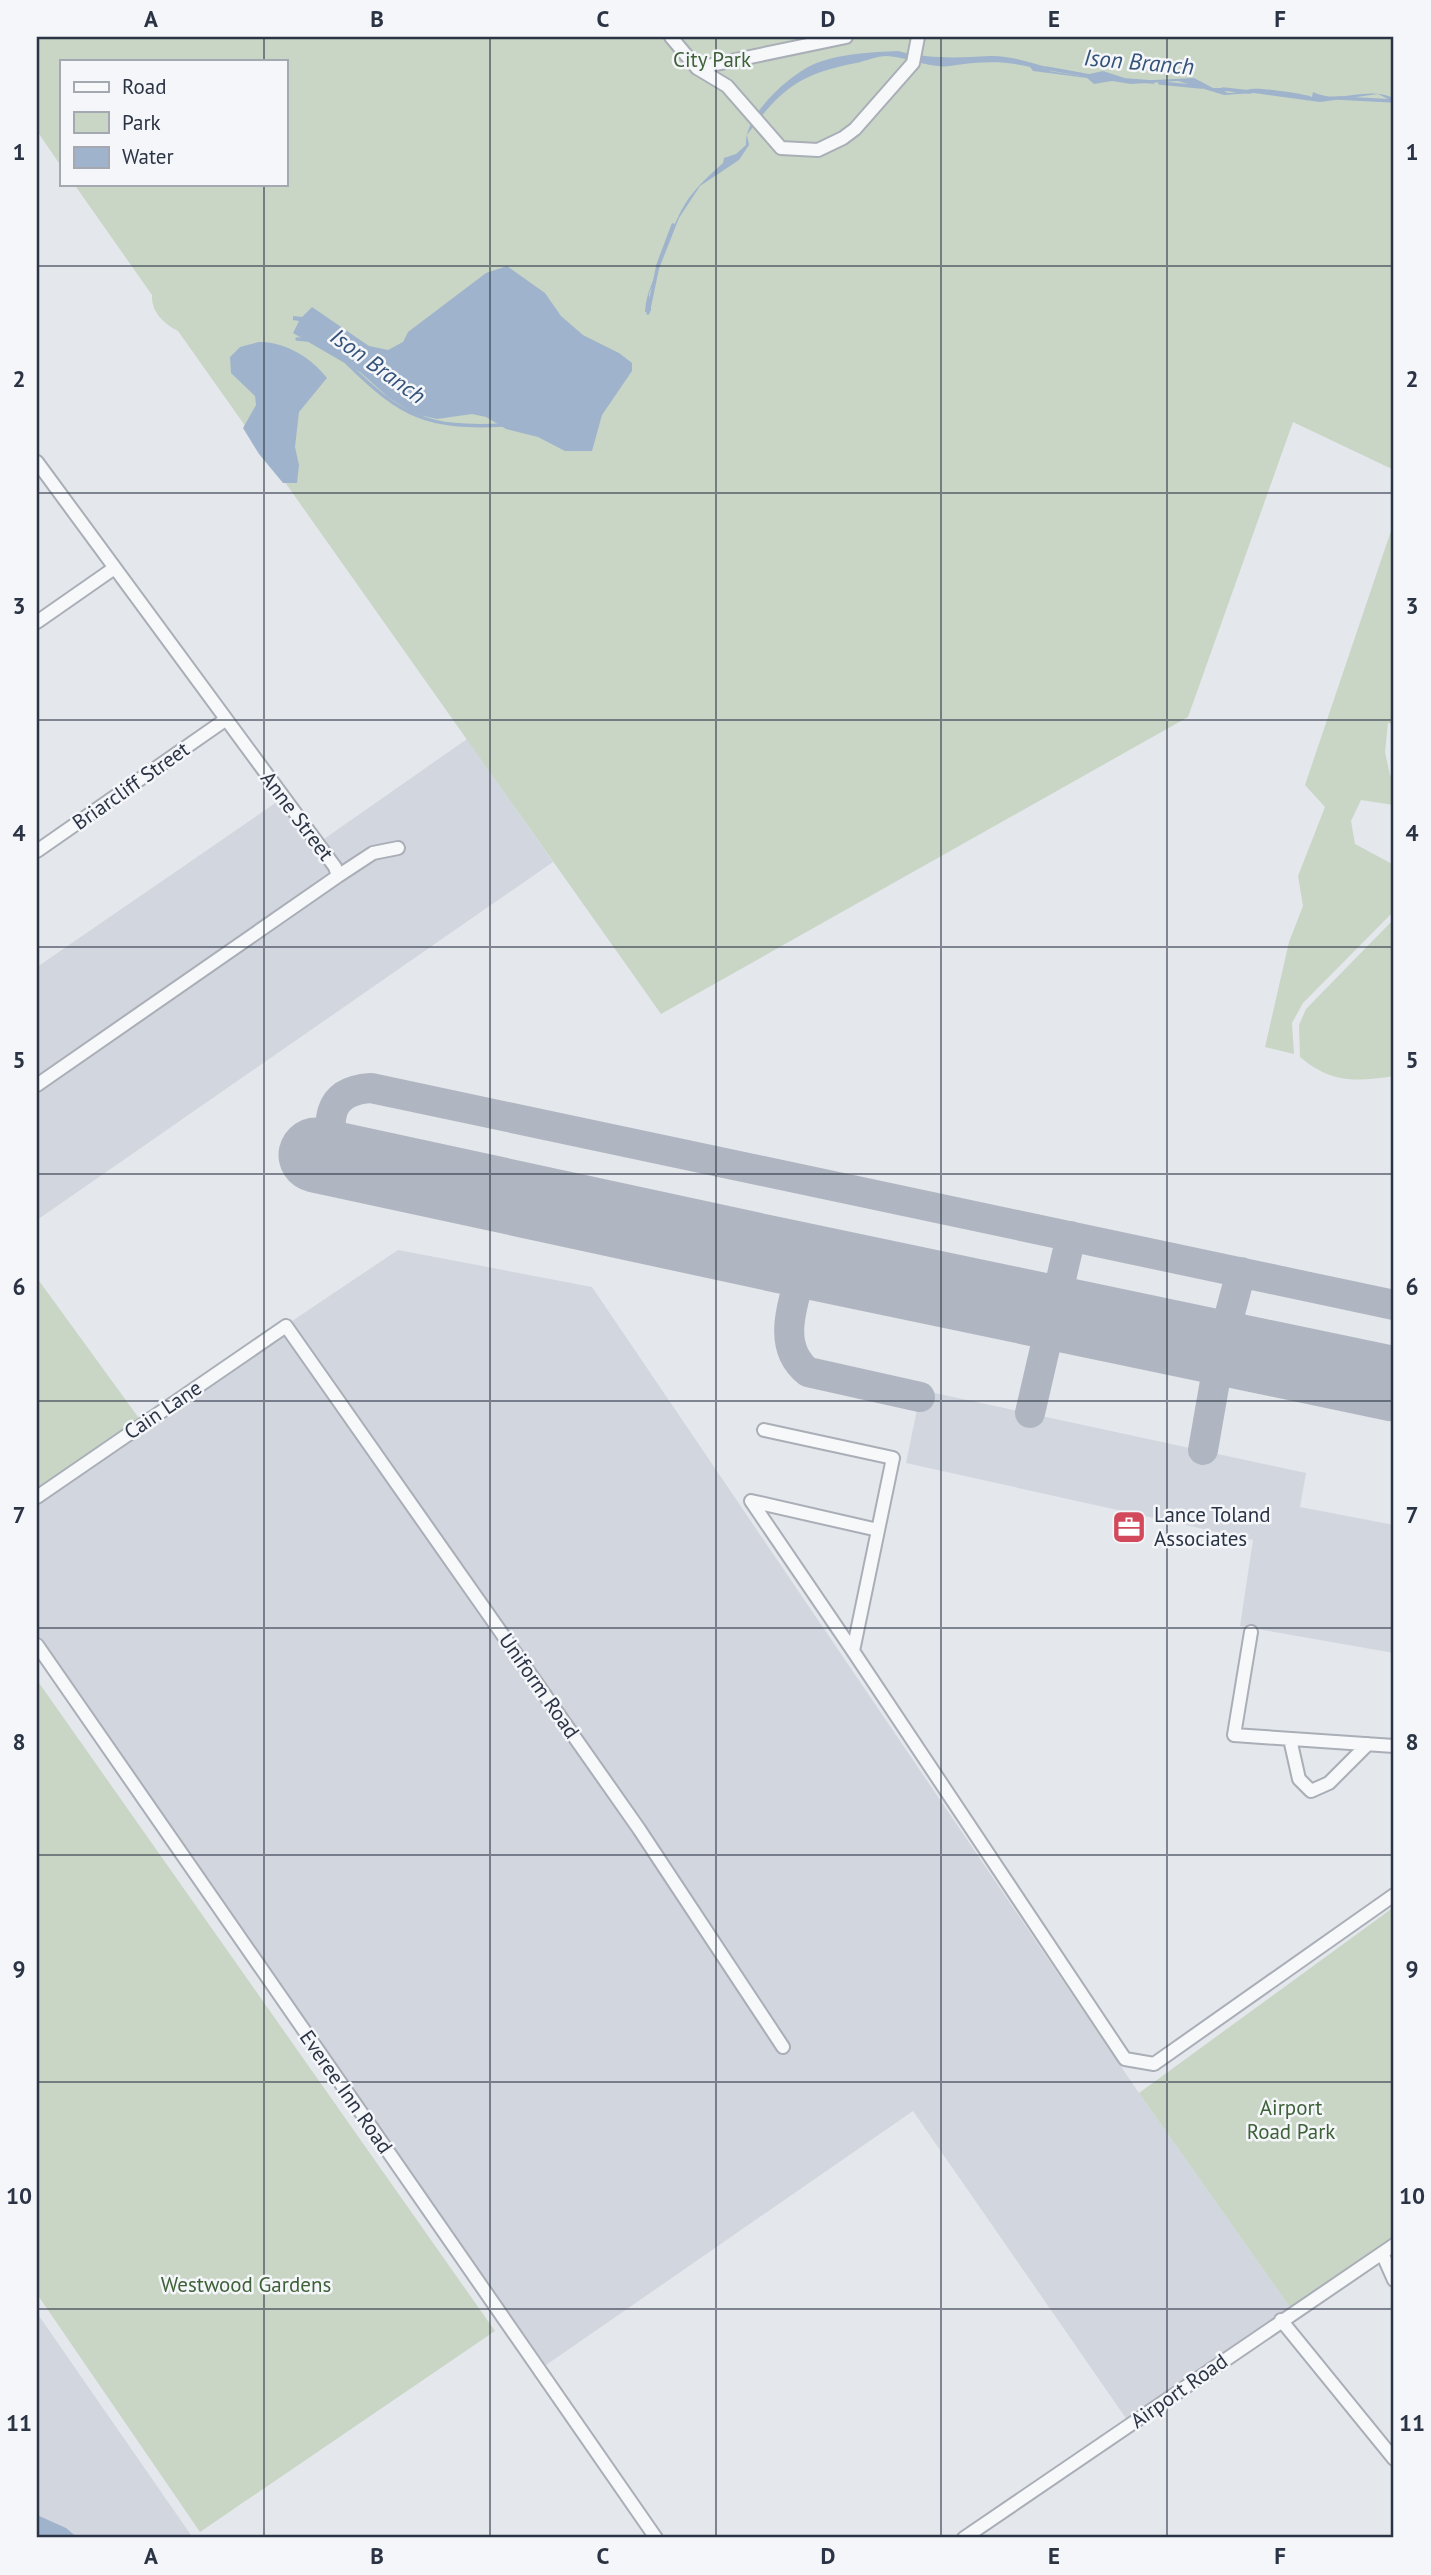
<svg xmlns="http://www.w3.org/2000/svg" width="1431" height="2575" viewBox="0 0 1431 2575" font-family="'PT Sans',sans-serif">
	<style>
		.built { fill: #d2d6de }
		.green { fill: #c9d6c5 }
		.water { fill: #9fb4cc }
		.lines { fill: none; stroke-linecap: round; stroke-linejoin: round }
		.stream { stroke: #9fb4cc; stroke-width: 3.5 }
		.taxiway { stroke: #b0b6c1; stroke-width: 30 }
		.runway { stroke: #b0b6c1; stroke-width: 75 }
		.minor-casing { stroke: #a9aeb7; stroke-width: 16 }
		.minor { stroke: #f7f8fa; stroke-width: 12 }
		.grid { fill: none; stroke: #2b3445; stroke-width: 2; stroke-opacity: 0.55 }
		.labels { text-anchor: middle; stroke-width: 5; stroke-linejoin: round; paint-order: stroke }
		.park-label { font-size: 21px; fill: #3f6138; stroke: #f4f6f9 }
		.street-label { font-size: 21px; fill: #2b3445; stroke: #f4f6f9 }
		.poi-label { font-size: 21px; fill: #2b3445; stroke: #f4f6f9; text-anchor: start }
		.water-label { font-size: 23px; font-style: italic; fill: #34527a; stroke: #f4f6f9 }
		.neatline { fill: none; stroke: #2b3445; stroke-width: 2.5 }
		.grid-label { font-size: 23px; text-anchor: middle; font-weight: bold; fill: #2b3445 }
	</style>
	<rect width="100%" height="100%" fill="#e4e7ec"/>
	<!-- built -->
	<path class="built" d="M467 739 553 862 37 1220V967L290 793 324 839Z
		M398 1250 592 1287 1139 2093 1294 2313 1132 2427 913 2111 546 2365 37 1648V1492Z
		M921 1390 1306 1473 1300 1507 1394 1525V1653L1240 1626 1253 1540 906 1463Z
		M37 2313 193 2538H59L37 2524Z"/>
	<!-- green -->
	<path class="green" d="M37 37H1394V470L1293 422 1188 717 661 1014 178 331C164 324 151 312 152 295L74 184H285V61H61V166L37 131Z
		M1394 522V724L1388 723 1385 752 1390 775 1394 778V805L1361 800 1351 821 1355 844 1394 865V911L1303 1003 1292 1023 1294 1054 1265 1047 1289 942 1303 906 1298 876 1325 807 1305 785Z
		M1394 919V1076C1355 1082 1331 1083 1300 1057L1299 1025 1306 1009Z
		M37 1278 141 1421 37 1492Z
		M37 1680 495 2331 200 2532 37 2294Z
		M1394 1907V2240L1294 2313 1139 2093Z"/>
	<!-- water -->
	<path class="water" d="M898 51C928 59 958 58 989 56 1009 55 1028 62 1047 67L1050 71 1080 76 1103 71 1134 81 1194 78 1213 88H1226L1225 92 1229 93C1237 93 1244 90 1251 89 1257 87 1308 94 1312 97L1313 92C1339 105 1366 85 1394 98V102L1378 94 1320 102 1254 93 1224 95 1178 81 1131 84 1112 81 1094 84 1087 78 1033 71 1030 67C1003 60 976 62 950 66 933 69 906 57 887 56 877 56 866 61 856 63 799 74 781 89 747 135L749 145 739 160 700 186 679 218 649 294 651 311 645 312C646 292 654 280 661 261 680 210 681 200 723 163L724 158 736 154 746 145C744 116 787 77 812 65 836 54 872 52 898 51Z
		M507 266 545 293 561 316 583 335 619 353 632 363V371L602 415 592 451H565L538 437 506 429 486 417 472 414 437 419 414 414 388 397 360 372 293 333 299 321 293 320V316L302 317 312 307 369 346 388 350 403 342 408 332 486 273Z
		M259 342C284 341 312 358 327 378L299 412 295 447 299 465 297 483H283L259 454 243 428 256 405 255 396 231 373 230 357 240 347Z
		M37 2515 66 2528 78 2538H37Z"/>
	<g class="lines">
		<!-- stream -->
		<path class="stream" d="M1046 68 1090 76
			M1126 80 1153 82
			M1160 83 1201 87
			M1223 89 1250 92
			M1338 98 1394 101
			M648 313 658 265 673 225
			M297 339 308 340
			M347 363C402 417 427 429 504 425"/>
		<!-- taxiway -->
		<path class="taxiway" d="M335 1159C327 1122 325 1091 371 1088L1394 1305
			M804 1261C796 1298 773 1344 808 1372L920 1397
			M1030 1413 1071 1236
			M1203 1450 1221 1347 1241 1272"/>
		<!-- runway -->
		<path class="runway" d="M316 1155 778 1255 1394 1384"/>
		<!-- minor casing -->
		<g class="minor-casing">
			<path id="minor" d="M671 37 697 68 727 86 781 148 818 150 843 138 855 129 913 63 918 37
				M697 68 846 37
				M37 462 335 867 338 876
				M37 622 113 569
				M37 851 225 720
				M37 1085 338 876 373 853 398 848
				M764 1430 893 1458 853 1651 1125 2059 1154 2064 1394 1895
				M37 1497 286 1326 639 1829 783 2047
				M1251 1632 1234 1735 1394 1746
				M37 1645 656 2538
				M853 1651 751 1501 878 1530
				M1290 1739 1299 1779 1311 1791 1329 1783 1368 1744
				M1382 2253 1394 2280
				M1281 2320 1394 2459
				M964 2538 1394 2245"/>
		</g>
		<!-- minor -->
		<use href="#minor" class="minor"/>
	</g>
	<!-- grid -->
	<path class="grid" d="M264 37V61M490 37V2538M716 37V2538M941 37V2538M1167 37V2538M264 184V2538M37 266H1394M37 493H1394M37 720H1394M37 947H1394M37 1174H1394M37 1401H1394M37 1628H1394M37 1855H1394M37 2082H1394M37 2309H1394"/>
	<!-- icons -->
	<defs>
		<g id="office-square" transform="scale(1.75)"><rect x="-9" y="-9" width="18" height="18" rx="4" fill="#d1495b" stroke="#f4f6f9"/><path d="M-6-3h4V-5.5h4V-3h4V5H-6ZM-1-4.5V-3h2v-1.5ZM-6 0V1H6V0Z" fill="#fff"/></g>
	</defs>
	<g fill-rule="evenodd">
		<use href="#office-square" x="1129" y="1527"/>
	</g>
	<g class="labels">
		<!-- park labels -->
		<g class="park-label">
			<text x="712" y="67">City Park</text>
			<text x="1291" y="2115">Airport<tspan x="1291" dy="24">Road Park</tspan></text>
			<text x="246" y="2292">Westwood Gardens</text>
		</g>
		<!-- street labels -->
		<g class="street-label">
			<text transform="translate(131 786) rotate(-35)" y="7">Briarcliff Street</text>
			<text transform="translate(297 816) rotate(53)" y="7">Anne Street</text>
			<text transform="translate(163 1410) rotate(-34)" y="7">Cain Lane</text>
			<text transform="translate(539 1686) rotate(55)" y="7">Uniform Road</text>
			<text transform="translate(346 2092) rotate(55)" y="7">Everee Inn Road</text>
			<text transform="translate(1179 2391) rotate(-35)" y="7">Airport Road</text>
		</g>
		<!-- poi labels -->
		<g class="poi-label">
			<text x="1154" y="1522">Lance Toland<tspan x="1154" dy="24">Associates</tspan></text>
		</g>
		<!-- water labels -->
		<g class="water-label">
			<text transform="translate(1139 62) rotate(5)" y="8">Ison Branch</text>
			<text transform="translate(378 366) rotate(36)" y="8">Ison Branch</text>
		</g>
	</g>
	<!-- border -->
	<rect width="1431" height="2575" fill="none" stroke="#f4f6f9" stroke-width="77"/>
	<!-- legend -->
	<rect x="60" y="60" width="228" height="126" fill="#f4f6f9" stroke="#a4a8b1" stroke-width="2"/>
	<rect x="74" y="82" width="35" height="10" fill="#f7f8fa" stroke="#a4a8b1" stroke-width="2"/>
	<text x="122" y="94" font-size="21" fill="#2b3445">Road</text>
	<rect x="74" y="112" width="35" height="21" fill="#c9d6c5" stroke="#a4a8b1" stroke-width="2"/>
	<text x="122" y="130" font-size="21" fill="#2b3445">Park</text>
	<rect x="74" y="147" width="35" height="21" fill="#9fb4cc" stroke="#a4a8b1" stroke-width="2"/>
	<text x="122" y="164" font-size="21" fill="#2b3445">Water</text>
	<rect x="38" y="38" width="1354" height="2498" class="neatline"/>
	<g class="grid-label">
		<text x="151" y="27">A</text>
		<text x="377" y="27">B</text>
		<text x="603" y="27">C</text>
		<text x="828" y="27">D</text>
		<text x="1054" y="27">E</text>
		<text x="1280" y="27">F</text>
		<text x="19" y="160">1</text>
		<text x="1412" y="160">1</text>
		<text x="19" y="387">2</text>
		<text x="1412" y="387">2</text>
		<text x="19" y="614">3</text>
		<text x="1412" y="614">3</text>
		<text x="19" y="841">4</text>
		<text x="1412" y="841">4</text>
		<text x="19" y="1068">5</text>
		<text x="1412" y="1068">5</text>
		<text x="19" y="1295">6</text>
		<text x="1412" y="1295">6</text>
		<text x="19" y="1523">7</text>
		<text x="1412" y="1523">7</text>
		<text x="19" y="1750">8</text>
		<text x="1412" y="1750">8</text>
		<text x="19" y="1977">9</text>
		<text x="1412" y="1977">9</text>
		<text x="19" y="2204">10</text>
		<text x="1412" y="2204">10</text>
		<text x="19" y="2431">11</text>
		<text x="1412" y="2431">11</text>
		<text x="151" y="2564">A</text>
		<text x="377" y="2564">B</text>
		<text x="603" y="2564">C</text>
		<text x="828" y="2564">D</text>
		<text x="1054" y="2564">E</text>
		<text x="1280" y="2564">F</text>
	</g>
</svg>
